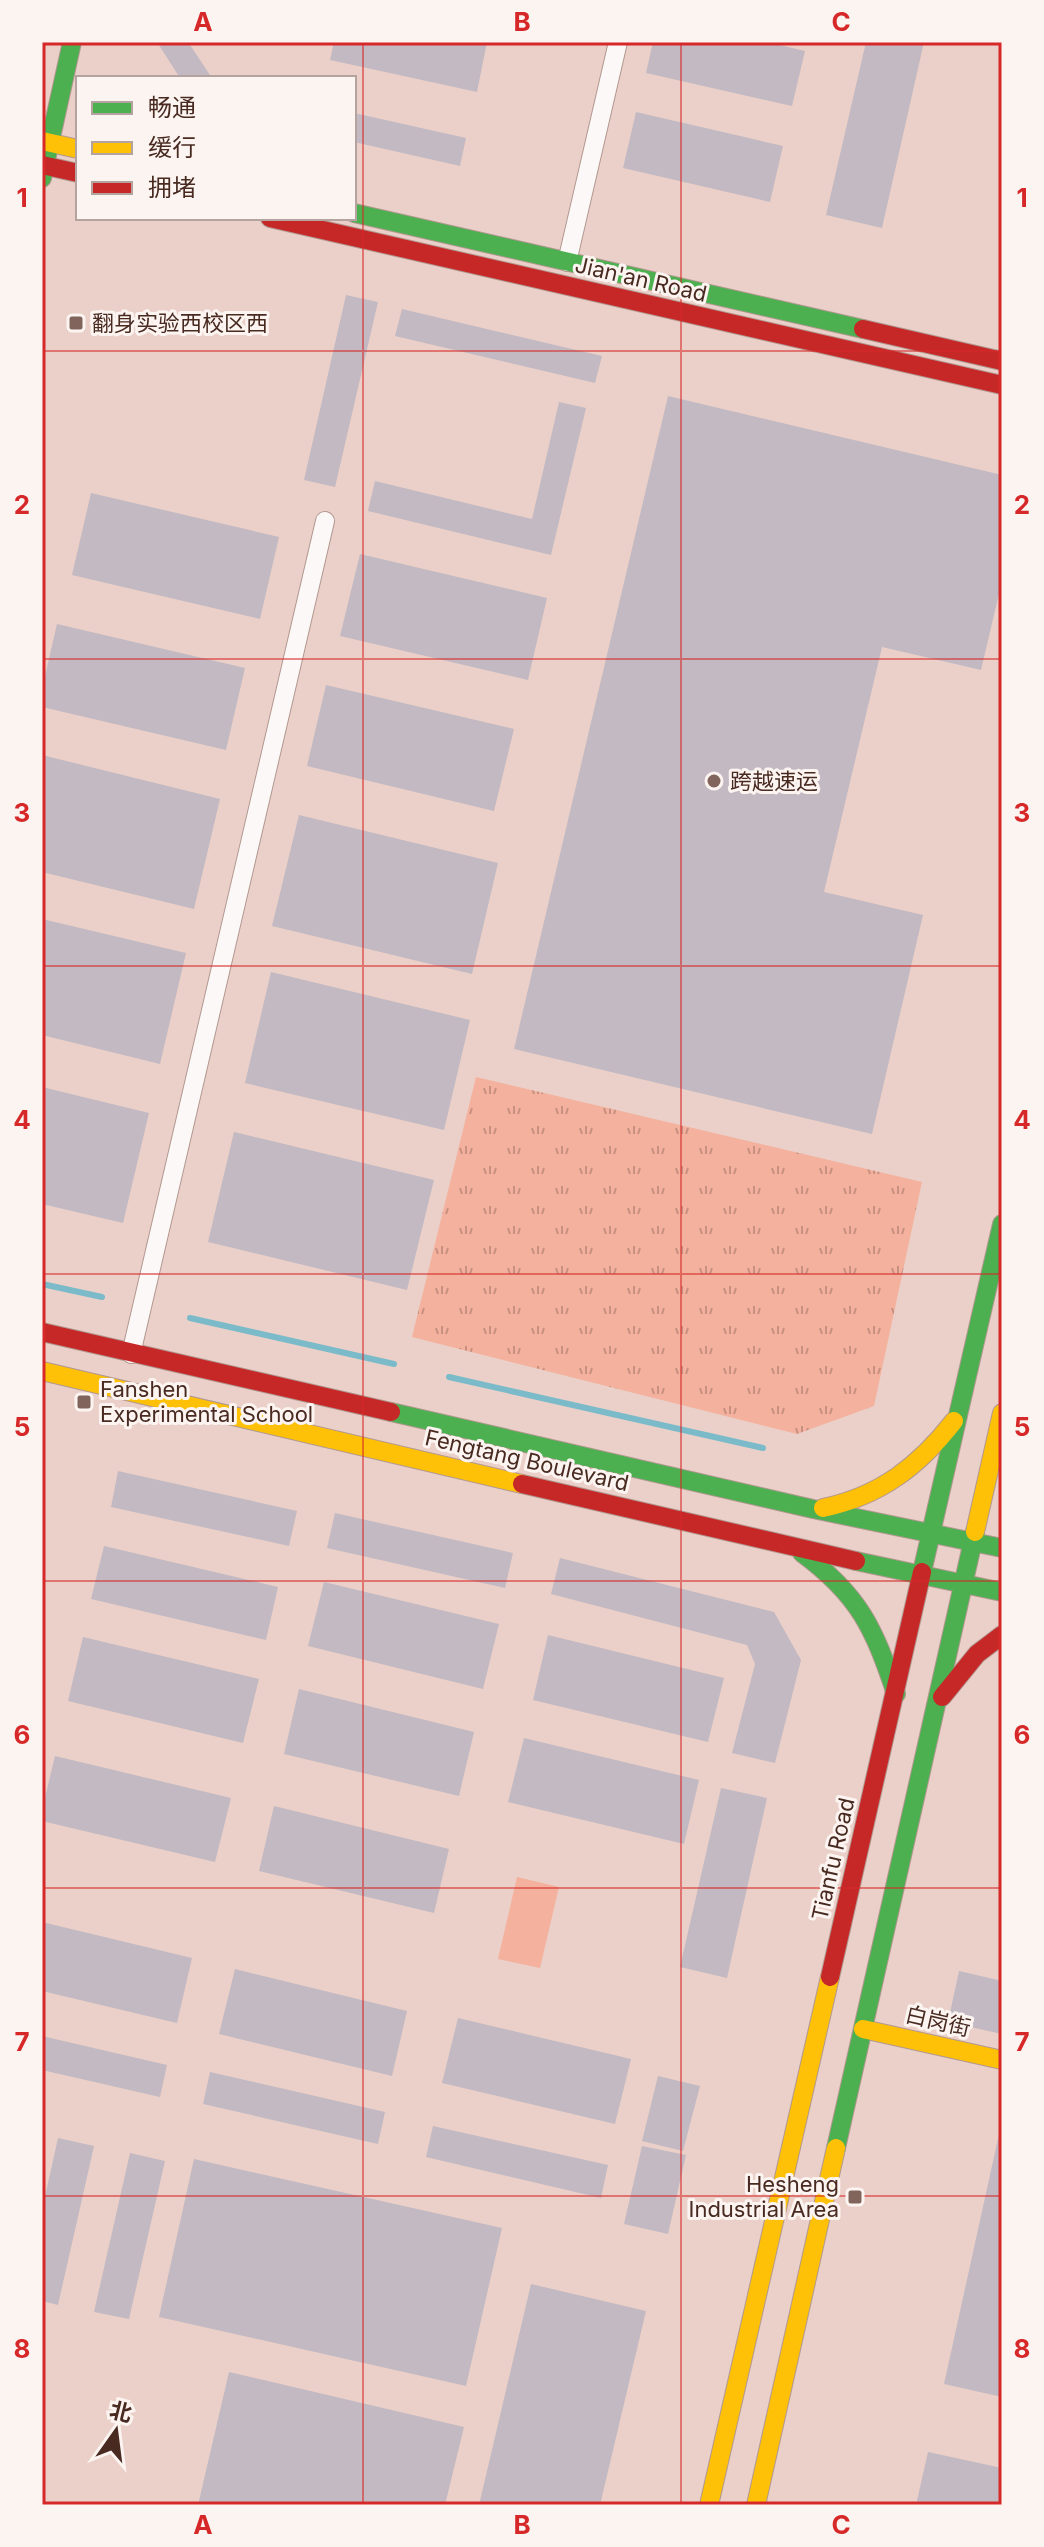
<svg xmlns="http://www.w3.org/2000/svg" width="1044" height="2547" viewBox="0 0 1044 2547" font-family="Inter,'Noto Sans SC',sans-serif">
	<style>
		.grass { fill: url(#grass-tufts) }
		.pitch { fill: #f4b19d }
		.lines { fill: none; stroke-linecap: round; stroke-linejoin: round }
		.stream { stroke: #7bbac9; stroke-width: 6 }
		.building { fill: #c3b9c2 }
		.street-casing { stroke: #b19890; stroke-width: 20 }
		.fast-casing { stroke: #b19890; stroke-width: 20 }
		.slow-casing { stroke: #b19890; stroke-width: 20 }
		.jam-casing { stroke: #b19890; stroke-width: 20 }
		.street { stroke: #fcf8f7; stroke-width: 18 }
		.fast { stroke: #4caf50; stroke-width: 18 }
		.slow { stroke: #ffc107; stroke-width: 18 }
		.jam { stroke: #c62828; stroke-width: 18 }
		.grid { fill: none; stroke: #d62828; stroke-width: 2; stroke-opacity: 0.55 }
		.poi-dot { fill: #81645b; stroke: #fcf4f1; stroke-width: 3 }
		.labels { text-anchor: middle; stroke-width: 6; stroke-linejoin: round; paint-order: stroke }
		.street-label { font-size: 22px; fill: #482a21; stroke: #fcf4f1 }
		.poi-label { font-size: 22px; fill: #482a21; stroke: #fcf4f1; text-anchor: start }
		.neatline { fill: none; stroke: #d62828; stroke-width: 3 }
		.grid-label { font-size: 26px; text-anchor: middle; font-weight: bold; fill: #d62828 }
	</style>
	<defs>
		<pattern id="grass-tufts" width="24" height="20" patternUnits="userSpaceOnUse" patternTransform="scale(2)"><rect width="24" height="20" fill="#f4b19d"/><path d="M3 7l-1-3M5 7V3M7 7l1-3M15 17l-1-3M17 17v-4M19 17l1-3" fill="none" stroke="#c89080"/></pattern>
	</defs>
	<rect width="100%" height="100%" fill="#ead0c8"/>
	<!-- grass -->
	<path class="grass" d="M476 1077 922 1182 874 1406 797 1434 412 1337Z"/>
	<!-- pitch -->
	<path class="pitch" d="M517 1877 559 1887 540 1968 498 1959Z"/>
	<g class="lines">
		<!-- stream -->
		<path class="stream" d="M42 1284 102 1297
			M190 1318 394 1364
			M449 1377 763 1448"/>
	</g>
	<!-- building -->
	<path class="building" d="M157 42H188L212 78H180Z
		M334 42H487L477 92 330 60Z
		M653 42H767L805 51 792 106 646 73Z
		M866 42H924L882 228 826 215Z
		M636 112 783 146 770 202 623 168Z
		M354 113 466 138 460 166 354 142Z
		M346 295 378 302 335 487 304 480Z
		M402 309 602 356 595 383 395 336Z
		M668 396 1002 475V581L981 670 882 647 824 892 923 915 872 1134 514 1049Z
		M559 402 586 408 551 555 368 511 375 481 532 519Z
		M91 493 279 537 260 619 72 575Z
		M360 554 547 598 528 680 340 636Z
		M57 624 245 668 226 750 42 707V689Z
		M326 685 514 729 494 811 307 766Z
		M42 755 220 799 194 909 42 872Z
		M299 815 498 863 472 974 272 926Z
		M42 919 186 953 160 1064 42 1035Z
		M271 972 470 1020 444 1130 245 1083Z
		M42 1087 149 1113 123 1223 42 1204Z
		M234 1132 434 1180 407 1290 208 1242Z
		M118 1471 297 1511 289 1546 111 1507Z
		M335 1513 513 1553 505 1588 327 1548Z
		M104 1546 278 1587 266 1640 91 1599Z
		M560 1558 774 1612 801 1660 775 1763 732 1753 755 1664 747 1645 551 1594Z
		M324 1582 499 1624 483 1689 308 1646Z
		M548 1635 724 1678 708 1742 533 1700Z
		M83 1637 259 1679 243 1743 68 1701Z
		M299 1689 474 1732 459 1796 284 1754Z
		M524 1738 699 1780 684 1844 508 1802Z
		M55 1756 231 1798 215 1862 42 1821V1810Z
		M721 1788 767 1798 727 1978 680 1967Z
		M274 1806 449 1849 434 1913 259 1871Z
		M42 1922 192 1958 177 2023 42 1991Z
		M235 1969 407 2011 392 2076 219 2034Z
		M959 1971 1002 1981V2034L948 2022Z
		M458 2018 631 2059 615 2124 442 2083Z
		M42 2036 167 2065 160 2097 42 2070Z
		M210 2072 385 2112 378 2144 203 2104Z
		M658 2076 700 2086 683 2151 642 2141Z
		M1001 2125H1002V2397L944 2384Z
		M433 2126 608 2165 601 2198 426 2157Z
		M58 2138 94 2146 58 2305 42 2301V2210Z
		M642 2146 686 2155 668 2234 624 2224Z
		M130 2153 165 2161 129 2319 94 2312Z
		M194 2159 502 2228 466 2386 159 2317Z
		M531 2284 646 2311 600 2505H479Z
		M229 2372 464 2427 445 2505H198Z
		M928 2452 1002 2468V2505H916Z"/>
	<g class="lines">
		<!-- street casing -->
		<g class="street-casing">
			<path id="street" d="M567 262 618 42
				M131 1354 325 521"/>
		</g>
		<!-- fast casing -->
		<g class="fast-casing">
			<path id="fast" d="M42 178 72 42
				M354 213 863 329
				M391 1412 813 1509 1002 1548
				M802 1553C859 1595 874 1628 896 1694
				M856 1561 1002 1592
				M922 1572 1002 1224
				M836 2148 975 1532"/>
		</g>
		<!-- slow casing -->
		<g class="slow-casing">
			<path id="slow" d="M42 141 78 149
				M42 1371 522 1484
				M823 1508C880 1496 919 1466 954 1421
				M975 1532 1002 1413
				M863 2029 1002 2060
				M709 2505 830 1977
				M756 2505 836 2148"/>
		</g>
		<!-- jam casing -->
		<g class="jam-casing">
			<path id="jam" d="M42 165 78 173
				M270 218 1002 385
				M863 329 1002 361
				M42 1332 391 1412
				M522 1484 856 1561
				M942 1697 977 1654 1002 1635
				M830 1977 922 1572"/>
		</g>
		<!-- street -->
		<use href="#street" class="street"/>
		<!-- fast -->
		<use href="#fast" class="fast"/>
		<!-- slow -->
		<use href="#slow" class="slow"/>
		<!-- jam -->
		<use href="#jam" class="jam"/>
	</g>
	<!-- grid -->
	<path class="grid" d="M363 42V2505M681 42V2505M42 351H1002M42 659H1002M42 966H1002M42 1274H1002M42 1581H1002M42 1888H1002M42 2196H1002"/>
	<!-- markers -->
	<g class="poi-dot">
		<rect x="68" y="315" width="16" height="16" rx="4"/>
		<circle cx="714" cy="781" r="8"/>
		<rect x="76" y="1394" width="16" height="16" rx="4"/>
		<rect x="847" y="2189" width="16" height="16" rx="4"/>
	</g>
	<g class="labels">
		<!-- street labels -->
		<g class="street-label">
			<text transform="translate(641 279) rotate(13)" y="8">Jian'an Road</text>
			<text transform="translate(527 1460) rotate(13)" y="8">Fengtang Boulevard</text>
			<text transform="translate(833 1859) rotate(-77)" y="8">Tianfu Road</text>
			<text transform="translate(938 2021) rotate(13)" y="8">白岗街</text>
		</g>
		<!-- poi labels -->
		<g class="poi-label">
			<text x="92" y="331">翻身实验西校区西</text>
			<text x="730" y="789">跨越速运</text>
			<text x="100" y="1397">Fanshen<tspan x="100" dy="25">Experimental School</tspan></text>
			<text x="839" y="2192" text-anchor="end">Hesheng<tspan x="839" dy="25">Industrial Area</tspan></text>
		</g>
	</g>
	<!-- border -->
	<rect width="1044" height="2547" fill="none" stroke="#fcf4f1" stroke-width="88"/>
	<!-- legend -->
	<rect x="76" y="76" width="280" height="144" fill="#fcf4f1" stroke="#b4a39e" stroke-width="2"/>
	<rect x="92" y="102" width="40" height="12" fill="#4caf50" stroke="#b4a39e" stroke-width="2"/>
	<text x="148" y="116" font-size="24" fill="#482a21">畅通</text>
	<rect x="92" y="142" width="40" height="12" fill="#ffc107" stroke="#b4a39e" stroke-width="2"/>
	<text x="148" y="156" font-size="24" fill="#482a21">缓行</text>
	<rect x="92" y="182" width="40" height="12" fill="#c62828" stroke="#b4a39e" stroke-width="2"/>
	<text x="148" y="196" font-size="24" fill="#482a21">拥堵</text>
	<!-- north arrow -->
	<g transform="translate(116 2431) rotate(14)" stroke="#fcf4f1" stroke-width="6" paint-order="stroke">
	<path d="M0-6L14 30L0 20L-14 30Z" fill="#482a21"/>
	<text y="-12" font-size="22" font-weight="bold" text-anchor="middle" fill="#482a21">北</text>
	</g>
	<rect x="44" y="44" width="956" height="2459" class="neatline"/>
	<g class="grid-label">
		<text x="203" y="31">A</text>
		<text x="522" y="31">B</text>
		<text x="841" y="31">C</text>
		<text x="22" y="207">1</text>
		<text x="1022" y="207">1</text>
		<text x="22" y="514">2</text>
		<text x="1022" y="514">2</text>
		<text x="22" y="822">3</text>
		<text x="1022" y="822">3</text>
		<text x="22" y="1129">4</text>
		<text x="1022" y="1129">4</text>
		<text x="22" y="1436">5</text>
		<text x="1022" y="1436">5</text>
		<text x="22" y="1744">6</text>
		<text x="1022" y="1744">6</text>
		<text x="22" y="2051">7</text>
		<text x="1022" y="2051">7</text>
		<text x="22" y="2358">8</text>
		<text x="1022" y="2358">8</text>
		<text x="203" y="2534">A</text>
		<text x="522" y="2534">B</text>
		<text x="841" y="2534">C</text>
	</g>
</svg>
